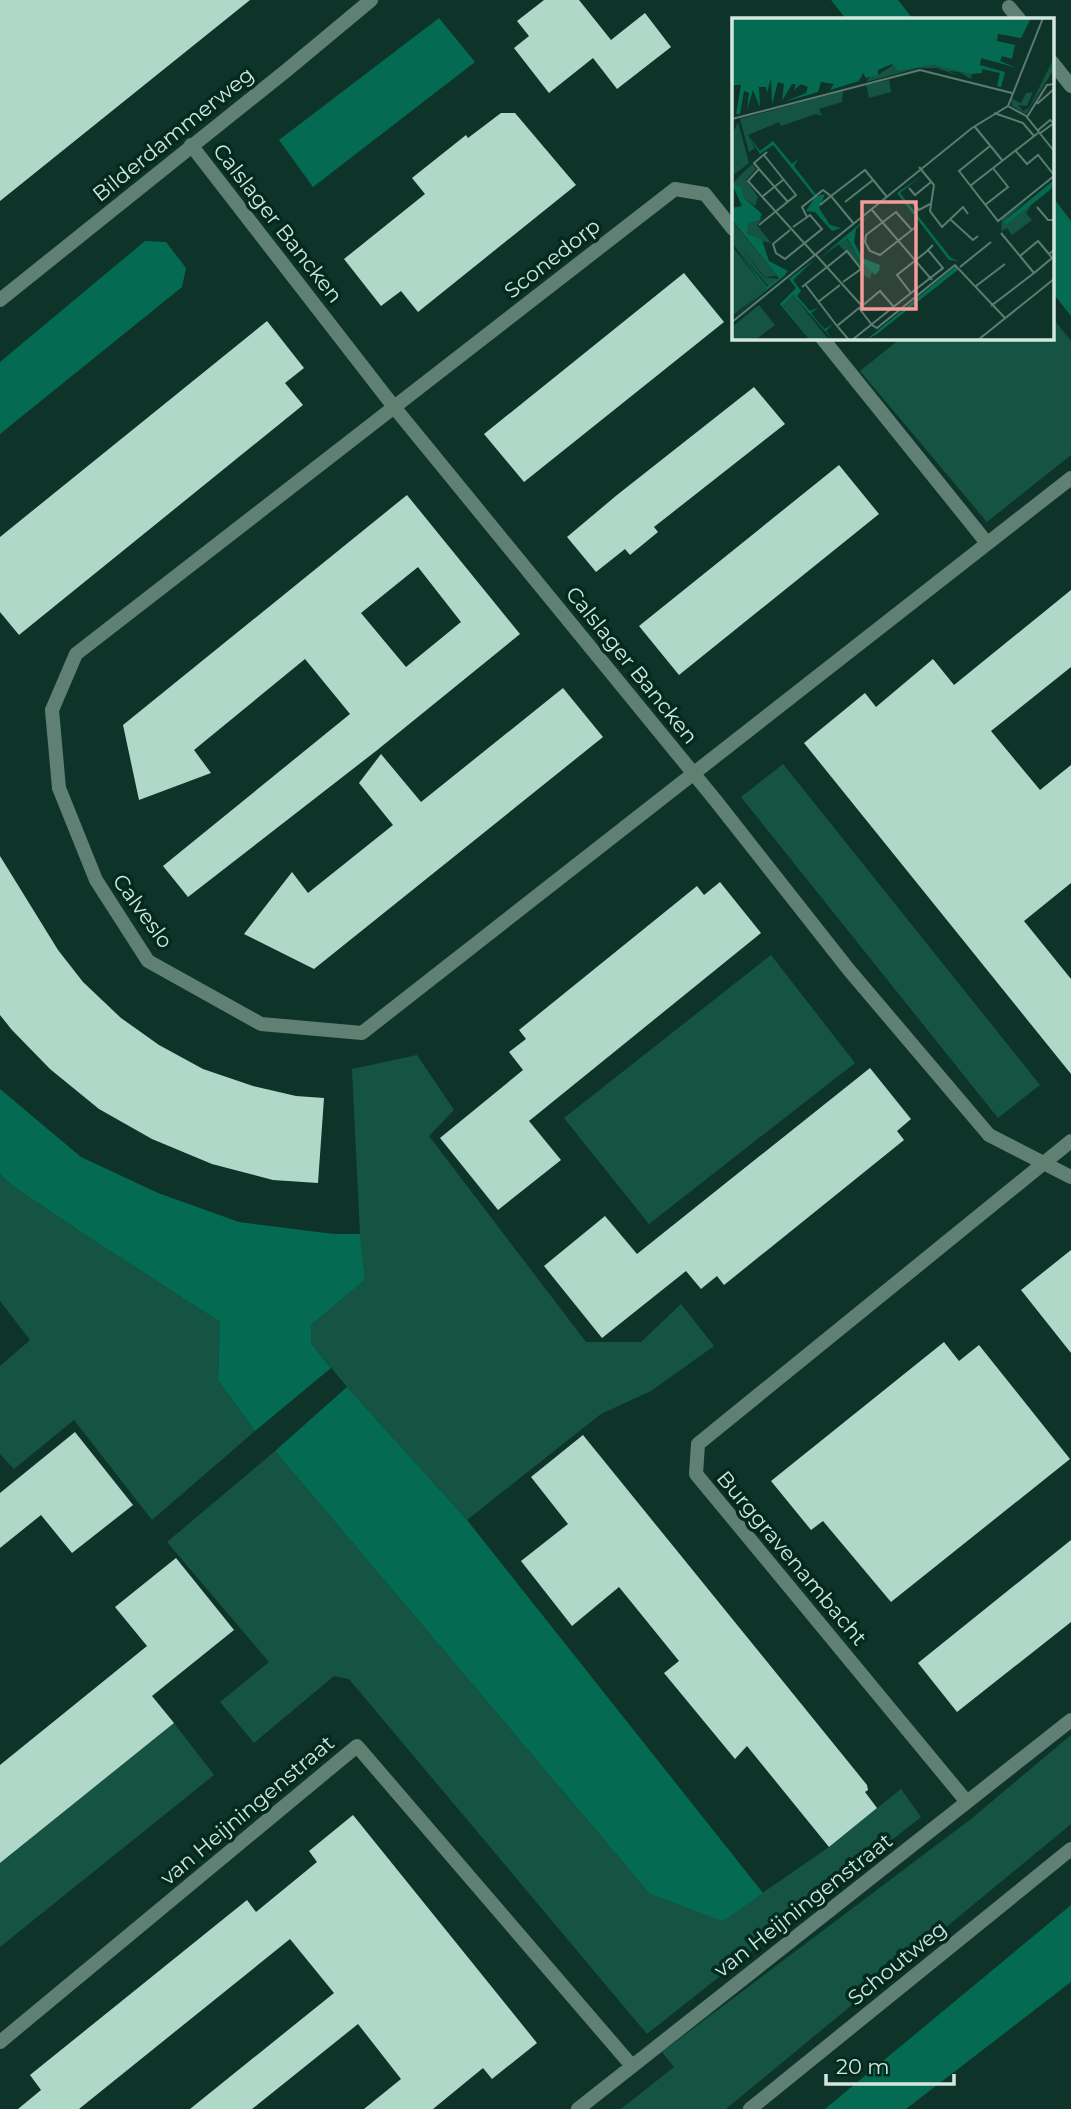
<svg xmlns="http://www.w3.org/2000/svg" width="1071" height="2109" font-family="Montserrat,sans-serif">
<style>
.green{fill:#155442}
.water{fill:#046b52}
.building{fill:#b0d8c9;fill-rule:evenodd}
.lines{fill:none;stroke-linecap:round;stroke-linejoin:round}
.minor{stroke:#5f8073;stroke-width:14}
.tertiary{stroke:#5f8073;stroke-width:14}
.labels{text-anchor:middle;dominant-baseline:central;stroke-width:7;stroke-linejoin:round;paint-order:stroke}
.street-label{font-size:21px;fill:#d3e7de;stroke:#032a1f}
.inset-road{fill:none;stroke:#5d7c71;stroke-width:2}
.view{fill:#f59b9b;fill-opacity:0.15;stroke:#f59b9b;stroke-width:3.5}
.inset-edge{fill:none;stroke:#d3e7de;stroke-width:3.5}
</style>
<rect width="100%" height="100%" fill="#0e3429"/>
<path class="green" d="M1052,317L1071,341V455L987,522L860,371L901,338H1052Z
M783,764L1040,1085L998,1118L741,797Z
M771,955L855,1063L649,1224L564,1118Z
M417,1055L454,1110L429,1136L586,1342H641L681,1304L714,1346L651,1391L601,1414L467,1520L347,1387L311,1343V1325L365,1280L360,1234L352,1069Z
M0,1174L13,1186L81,1232L220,1322L218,1380L255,1431L152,1520L74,1420L14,1469L0,1454V1366L30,1340L0,1301Z
M275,1451L650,1894L723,1920L829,1847L901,1789L921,1817L647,2034L349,1679L334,1676L254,1743L220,1702L269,1662L167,1542Z
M174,1723L214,1775L0,1947V1863Z
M1071,1735V1824L726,2109H621L674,2067L662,2052L971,1819Z"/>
<path class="water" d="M831,0H898L913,19H846Z
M439,18L475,62L313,187L279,140Z
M1052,196L1071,221V316L1052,292Z
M145,241L166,242L186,268L182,287L0,434V362Z
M0,1089L81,1157L158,1193L239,1222L334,1234H360L365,1280L311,1325V1343L331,1368L255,1431L218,1380L220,1322L81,1232L13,1186L0,1174Z
M347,1387L467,1520L763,1893L723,1921L650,1894L275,1451Z
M1071,1905V1982L906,2109H825Z"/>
<path class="building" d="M0,0H250L0,201Z
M544,0H579L611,40L645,13L671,47L617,89L593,58L549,93L514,48L529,36L517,21Z
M501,113H515L576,185L418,312L401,291L381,306L344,259L425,194L412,178L466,135L468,138Z
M684,273L724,322L524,482L484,434Z
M267,321L304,368L285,383L303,405L19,635L0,612V537Z
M754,387L785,424L654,527L658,532L630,555L625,549L596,572L567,537L617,495Z
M839,465L879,514L679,675L639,626Z
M407,495L520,634L376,751L188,897L163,866L350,714L305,659L194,750L211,773L139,800L123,725ZM418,567L461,622L406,667L361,613Z
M1071,590V667L991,731L1040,790L1071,765V883L1024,921L1071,979V1074L804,743L865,693L876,707L933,659L954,685Z
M563,688L603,737L314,969L244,934L292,872L308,893L393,825L359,783L381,754L421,802Z
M0,856L58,950L83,982L121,1018L159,1045L203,1069L253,1086L296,1096L324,1098L318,1183L273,1180L212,1164L152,1139L99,1109L50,1069L12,1030L0,1015Z
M720,882L761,933L529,1121L561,1160L498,1210L440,1138L523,1070L509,1052L526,1039L519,1030L697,886L704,895Z
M870,1068L911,1119L897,1131L904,1140L724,1285L717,1276L701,1289L686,1271L602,1338L544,1266L605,1216L637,1254Z
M1071,1250V1353L1021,1290Z
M944,1342L959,1361L979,1345L1070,1459L891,1602L823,1521L811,1530L771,1481Z
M75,1432L133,1505L72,1553L41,1515L0,1548V1493Z
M583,1435L867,1785L868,1790L865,1792L877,1808L829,1847L747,1746L735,1759L664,1673L679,1661L619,1587L572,1626L521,1561L568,1524L531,1477Z
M1071,1540V1622L957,1712L918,1663Z
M176,1558L234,1630L152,1696L174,1723L0,1863V1765L147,1646L115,1607Z
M353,1815L537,2043L492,2079L483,2068L433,2109H364L401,2079L358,2024L252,2109H190L334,1993L290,1939L79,2109H18L41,2090L30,2075L247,1900L256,1912L317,1862L309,1851Z"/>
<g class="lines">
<path class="minor" d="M1009,7L1019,19
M1052,62L1071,86
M191,145L394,407L716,801L849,970L989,1135L1071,1177
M733,229L705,194L675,189L76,654L52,710L59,788L96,880L148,961L261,1024L362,1033L1071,478
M822,338L987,543
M1071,1141L698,1444L696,1474L967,1802L1071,1720
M0,2042L357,1746L632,2066
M578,2109L967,1802
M750,2109L1071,1849"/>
<path class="tertiary" d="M0,300L287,70L371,0"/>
</g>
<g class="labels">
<g class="street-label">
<text transform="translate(173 134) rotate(-39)">Bilderdammerweg</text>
<text transform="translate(278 223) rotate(52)">Calslager Bancken</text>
<text transform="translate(552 258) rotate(-38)">Sconedorp</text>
<text transform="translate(632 665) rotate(51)">Calslager Bancken</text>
<text transform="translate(143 911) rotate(54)">Calveslo</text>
<text transform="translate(792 1558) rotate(50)">Burggravenambacht</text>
<text transform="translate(247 1810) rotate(-40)">van Heijningenstraat</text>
<text transform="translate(803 1905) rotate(-38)">van Heijningenstraat</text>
<text transform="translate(897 1963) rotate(-39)">Schoutweg</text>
</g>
</g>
<g transform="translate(732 18)">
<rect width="322" height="322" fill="#0e3429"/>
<path d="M322,40V51L294,96L280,88L279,80L289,85L294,75L301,74L295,88L286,87L291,93L297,90ZM161,47L166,53L201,47L240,56L239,61L227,54L217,53L227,58L205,50H186L134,64L140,56L146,57ZM157,62L159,74L137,80L134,67ZM111,73L110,84L87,91L90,98L84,96L49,108L47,104L16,117L23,130L17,134L8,101ZM6,104L17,145L0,158V117ZM20,146L24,151L14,162L26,179L23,188L12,180L8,169L0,166ZM296,181L271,204L274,207L300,186L294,195L300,202L280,217L275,210L269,213L270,201ZM31,199L25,207L39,225L20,221L13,213L16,205ZM0,203L47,260L44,258L33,259L3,223L32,259L46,261L37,269L0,225ZM114,220L127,241L141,251L138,261L128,255L131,252L106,226ZM0,228L34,271L0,298ZM61,277L97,322H78L59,299L51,286ZM27,287L43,307L23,322H0V309Z" fill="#155442"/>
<path d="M0,0H299L289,20L266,16L265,23L283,27L280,41L270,38L268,43L285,50L249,40L248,47L273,54L269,69L265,68L268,55L250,51V55L239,56L201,47L166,53L160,46L146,52V57L134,60L131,55L127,63L98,72L102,66L89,64L86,74L52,84L74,75L76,69L69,66L62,72L64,66H60L50,83L52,66L46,64L40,86L39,60L35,75L34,69H27L28,89L21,72L15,92L17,75L12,73L8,96H4L9,67H0ZM16,117L28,133L41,123L60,146L66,141L62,148L85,178L93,176L87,190L98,207L109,210L100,213L83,194L74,193L83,179L41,127L28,136ZM189,158L168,175L219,240L227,243L217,242L165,175ZM322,162L319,171L274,207L271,204ZM0,166L9,169L12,180L30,196L27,202L16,205L15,216L30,222L37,243L56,253L52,258L0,300L34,271L0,225L35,269L47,260L0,202V190L10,188ZM138,197L124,211L122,224L130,240L148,247L147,253L143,257L127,241L115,220L88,240ZM83,241L61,262L69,273L65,278L78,293L87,289L79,295L86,304L93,311L101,306L94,313L101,322L61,277L51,287L78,322L48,286L64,270L57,261ZM224,248L227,251L145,316L134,322Z" fill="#046b52"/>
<path class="inset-road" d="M305,86L322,71M276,88L311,0M276,88L294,98L322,133M262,95L291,105L302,118M295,99L315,67L322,66M0,101L188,52L280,75M243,109L270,142M305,113L318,102L322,105L307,116M258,128L227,153L266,203L322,158M283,132L295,146L306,137L322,157M35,134L22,145L27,151L16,163L83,237M187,149L202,167L198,193L210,209L231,189L236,196M27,151L56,184M238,168L306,115M177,170L183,177L199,164M31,178L51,162M113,184L141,162M181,185L187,192L198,186M88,187L99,178L122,206M253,187L276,169L261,150M305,189L316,202H322M140,192L200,262M75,199L70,189L91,172L99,178L133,152L155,179M219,202L241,222L246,218M27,207L64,177L32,137M58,212L41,226L44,235L53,241L90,211L78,197L61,209M180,212L164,194L134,217L133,224L138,233L148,237L185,208M269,215L288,238L306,223L317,236M196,232L211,250L179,275L165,257L194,234L201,227M84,237L130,288L127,290L140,307M288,238L302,255L320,240L317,236L322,232M228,249L259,224M73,266L105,308M244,268L273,246M70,269L115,233L129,251L111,264M86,284L108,267M130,288L148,273L162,289M259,288L302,255M0,304L240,110L276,88M140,307L145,310L223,247L273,300M117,322L105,308L127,290M120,322L179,275M246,322L322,261"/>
<path class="view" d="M130,184H184V291H130Z"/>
<rect width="322" height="322" class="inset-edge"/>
</g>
<path d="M826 2074v10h128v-10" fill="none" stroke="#d3e7de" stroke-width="3.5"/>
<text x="836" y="2074" font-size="21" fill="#d3e7de" stroke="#032a1f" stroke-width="5" paint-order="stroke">20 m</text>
</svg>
